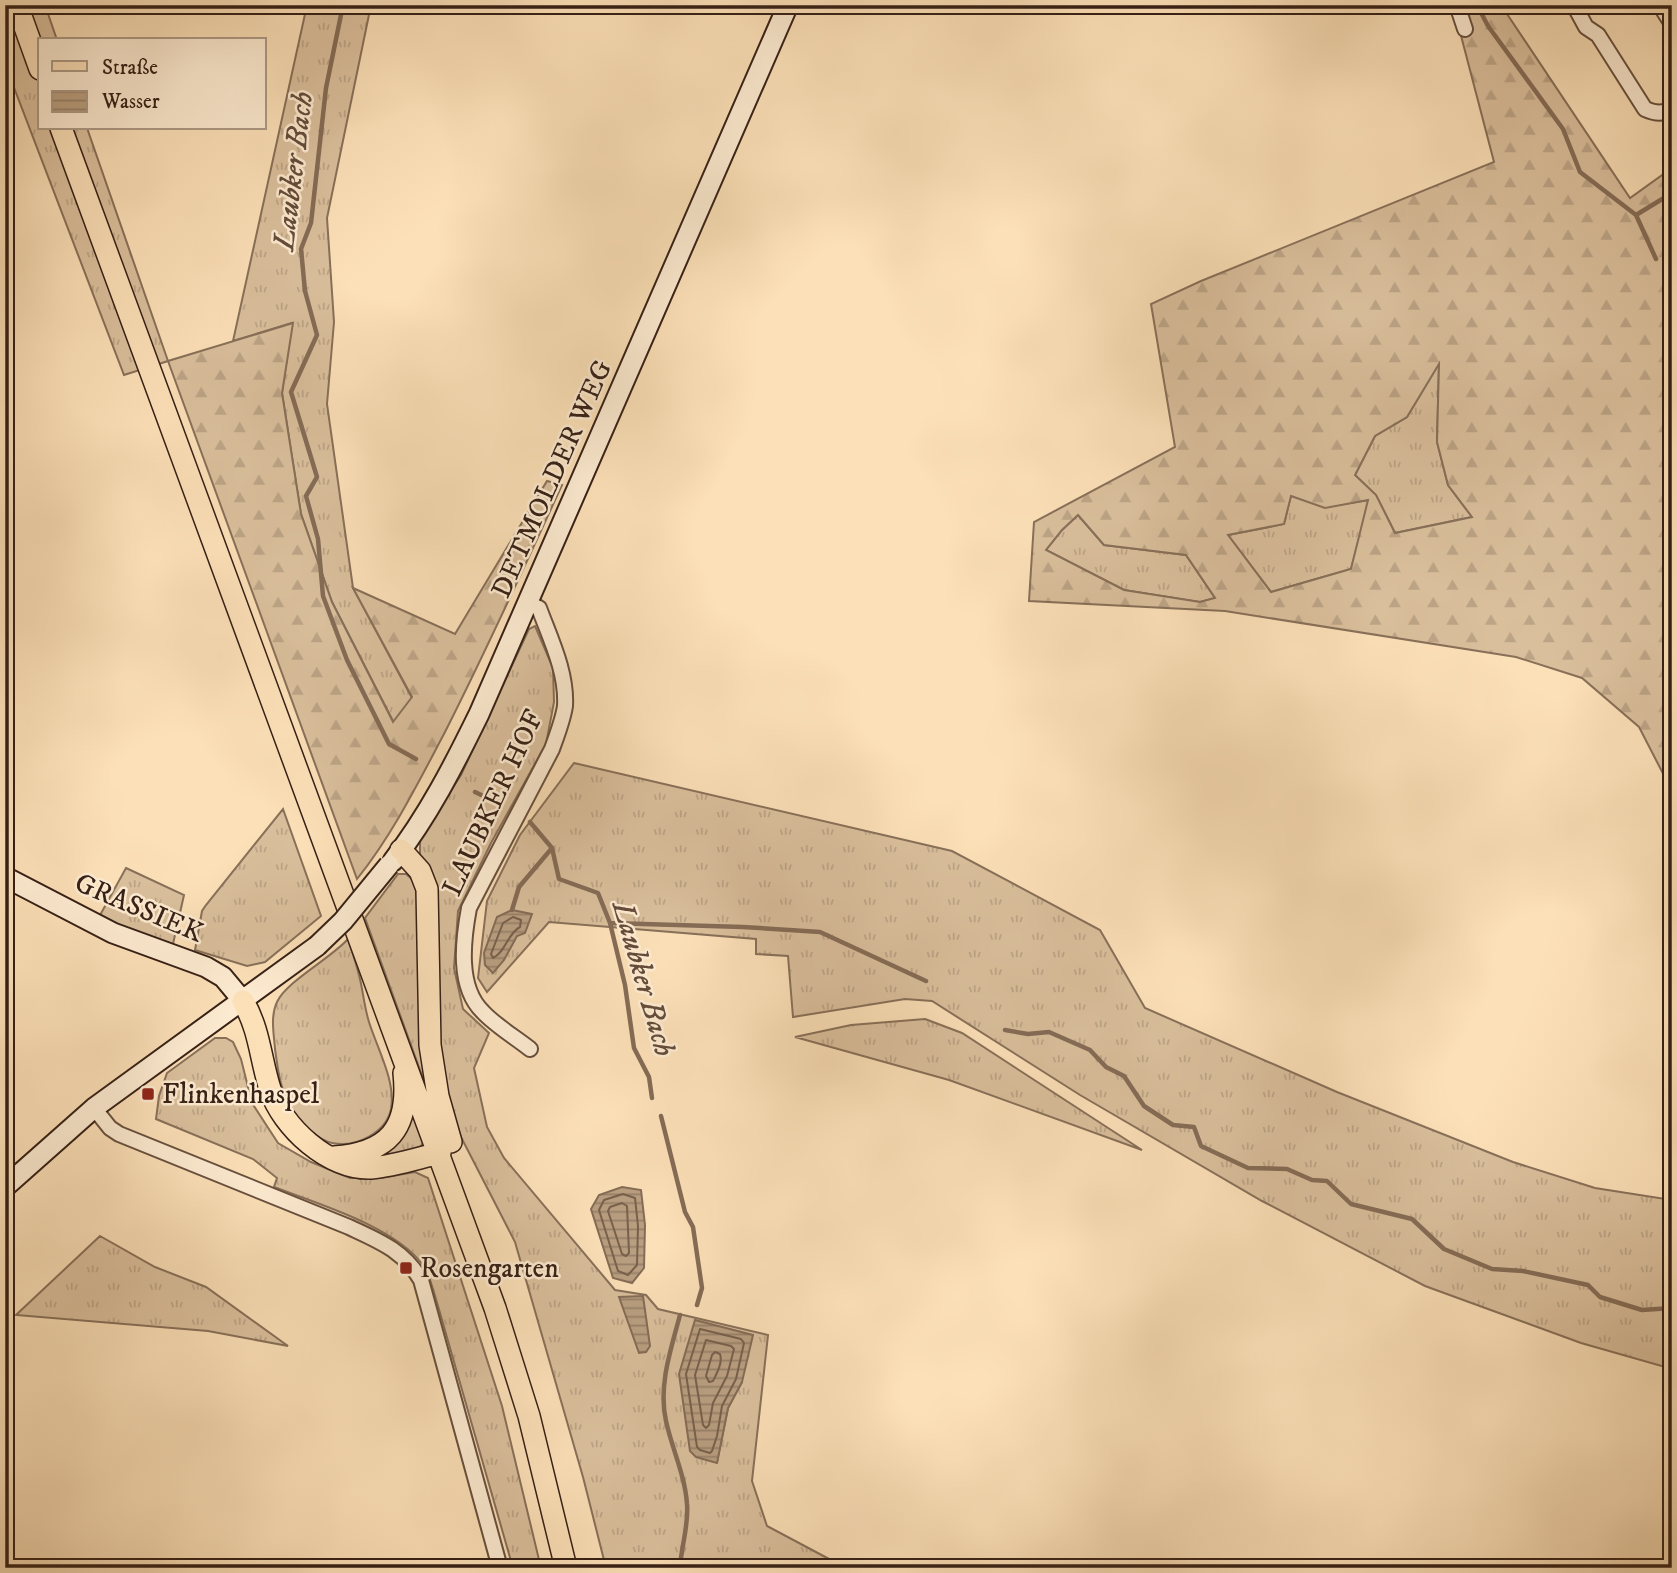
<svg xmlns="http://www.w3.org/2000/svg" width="1677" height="1573" font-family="'IM FELL DW Pica',serif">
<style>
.grass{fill:url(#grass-tufts);stroke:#887059;stroke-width:2;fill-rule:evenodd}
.forest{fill:url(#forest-firs);stroke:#887059;stroke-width:2;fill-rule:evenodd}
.water{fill:url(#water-rules);stroke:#856c56;stroke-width:2}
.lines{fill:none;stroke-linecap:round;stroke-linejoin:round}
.shore{stroke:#78604c;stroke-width:2}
.stream{stroke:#856c56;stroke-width:4.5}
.street-casing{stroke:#68503e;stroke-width:18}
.secondary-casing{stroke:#362016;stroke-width:23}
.primary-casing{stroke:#362016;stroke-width:24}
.street{stroke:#fdebd1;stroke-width:14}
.secondary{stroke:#fdebd1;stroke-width:19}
.primary{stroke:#fce0b8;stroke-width:21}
.secondary-bridge-casing{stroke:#362016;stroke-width:23;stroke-linecap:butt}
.secondary-bridge{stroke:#fdebd1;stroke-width:19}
.poi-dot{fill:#8f2418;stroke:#fdebd1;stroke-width:2.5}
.labels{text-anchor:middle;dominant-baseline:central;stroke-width:5;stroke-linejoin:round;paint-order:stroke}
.street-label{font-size:28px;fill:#362016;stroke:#fdebd1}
.poi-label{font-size:28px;fill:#362016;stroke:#fdebd1;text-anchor:start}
.water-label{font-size:30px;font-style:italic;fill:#644c3b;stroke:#fdebd1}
</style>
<defs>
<pattern id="grass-tufts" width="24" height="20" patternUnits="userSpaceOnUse" patternTransform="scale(1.75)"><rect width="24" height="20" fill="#dabf9c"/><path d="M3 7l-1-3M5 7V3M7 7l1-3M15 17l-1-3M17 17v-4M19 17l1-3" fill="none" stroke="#bca486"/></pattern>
<pattern id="forest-firs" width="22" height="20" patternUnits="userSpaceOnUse" patternTransform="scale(1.75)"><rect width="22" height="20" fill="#dabf9c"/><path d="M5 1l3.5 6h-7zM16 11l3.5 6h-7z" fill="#bca486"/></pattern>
<pattern id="water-rules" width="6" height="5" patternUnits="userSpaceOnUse" patternTransform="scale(1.75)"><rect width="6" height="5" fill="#b99f81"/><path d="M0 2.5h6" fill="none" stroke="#978169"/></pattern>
</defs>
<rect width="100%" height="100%" fill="#fce0b8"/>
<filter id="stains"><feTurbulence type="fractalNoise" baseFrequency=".00286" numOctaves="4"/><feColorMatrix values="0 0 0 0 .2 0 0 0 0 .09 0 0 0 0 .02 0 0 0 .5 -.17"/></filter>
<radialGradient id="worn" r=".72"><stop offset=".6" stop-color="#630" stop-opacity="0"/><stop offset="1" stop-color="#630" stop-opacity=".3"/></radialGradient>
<path class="grass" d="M5,5H45L57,40H40V128H87L168,361L124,375L5,64Z
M307,5H371L327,218L334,322L327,404L353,588L412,698L394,723L332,602L301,514L282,393L292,323L233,341Z
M1439,363L1437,442L1448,485L1472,517L1395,533L1376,495L1355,475L1375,436L1407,417Z
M1291,495L1325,507L1369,500L1351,569L1271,592L1228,535L1284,524Z
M1078,515L1104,545L1186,555L1215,598L1200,602L1124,590L1046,550L1062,530Z
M535,626L553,668L554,702L546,744L491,843L458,911L454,968L463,1009L489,1033L474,1068L487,1127L504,1158L615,1290L646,1295L658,1309L768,1335L752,1481L767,1526L846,1568H606L583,1477L515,1242L461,1137L452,1110L438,1048L420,859V839L461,775L529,629ZM695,1320L742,1382L728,1408L717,1462Z
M574,763L952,851L1100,930L1145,1008L1337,1092L1513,1162L1595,1188L1672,1200V1369L1581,1343L1425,1286L1262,1201L1080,1095L932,1001L905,999L793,1017L788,956L756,954V939L549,922L487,992L478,978L487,901L520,835Z
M283,809L321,916L265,962L247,966L195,950L202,911L206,905Z
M126,868L184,895L173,944H165L99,917Z
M398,874H406L414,881L420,891L428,1079L424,1081L365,918Z
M348,939C352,951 356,963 359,975C363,990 364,1006 369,1022C377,1048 396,1081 391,1109C386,1133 356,1148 332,1143C319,1140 303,1126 295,1115C281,1095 278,1072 275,1049C274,1034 270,1017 277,1002C287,981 330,959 348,939Z
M925,1019L962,1033L1142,1150L949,1080L795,1037L851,1025Z
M215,1038H226L233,1042L241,1059L252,1103L278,1143L311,1162L350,1178H381L415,1172L428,1178L502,1406L541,1568H513L438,1306C434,1293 430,1275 423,1265C394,1226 318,1204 274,1187L277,1178L253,1159L156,1119L159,1096L167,1073Z
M413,1111L424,1141L418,1151L379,1161L377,1154Z
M100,1236L155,1267L206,1287L288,1346L208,1331L16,1315Z"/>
<path class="forest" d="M1453,5H1501L1630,198L1672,168V791L1639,727L1582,678L1516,657L1225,611L1029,601L1034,522L1175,447L1151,304L1201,281L1494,162ZM1439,364L1437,442L1448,485L1472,517L1395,533L1376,495L1355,475L1375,436L1407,417ZM1291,496L1325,508L1368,500L1351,569L1271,592L1228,535L1284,524ZM1078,515L1104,545L1186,555L1215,598L1200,602L1124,590L1046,550L1062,530Z
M293,323L282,393L301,514L332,602L393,722L412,697L353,588L455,634L547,481L562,485C524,568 486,651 445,732C418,783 393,834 357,879L168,361Z"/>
<path class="water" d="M512,910L532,914L525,933L517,936L504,960L493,973L485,965L484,953L497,917Z
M622,1187L641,1190L645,1225L644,1268L632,1283L613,1278L591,1209L599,1195Z
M643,1296L650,1346L646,1352L639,1353L619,1297Z
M695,1320L753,1335L742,1382L728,1408L717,1463L696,1457L690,1451L679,1374Z"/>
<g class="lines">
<path class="shore" d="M513,917L521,920L520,927C507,934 505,953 493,958L491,954L503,923Z
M623,1194L635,1198L638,1226L637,1265L628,1275L618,1271L599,1210L604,1200Z
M622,1203L627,1206L629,1253L626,1256L622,1254L608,1211L610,1207Z
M700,1329L741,1339L744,1343L736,1379L722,1406L717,1436L712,1451L710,1453L700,1450L697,1447L686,1374Z
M706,1340L731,1346L734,1349L727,1376L713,1403L709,1425L706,1428L703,1425L695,1375Z
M715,1352L720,1354C723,1362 717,1373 713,1381L709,1382L706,1376L712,1355Z"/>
<path class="stream" d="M343,5L326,88L311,223L301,249L305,291L317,335L291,392L317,477L306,496L318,539L323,596L347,660L389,744L416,759
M1477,5L1488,26L1563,129L1580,172L1636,215L1656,259
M1636,215L1672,193
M1667,304L1672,311
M475,792L498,803
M530,822L552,848L559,879L598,893L610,923L625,985L634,1048L649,1077L652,1098
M512,910L519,887L552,848
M610,923L743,927L820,932L926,981
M1005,1030L1028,1034L1049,1032L1090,1050L1106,1067L1124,1076L1144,1106L1173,1125L1194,1127L1201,1146L1248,1168L1287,1169L1312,1180L1327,1181L1351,1204L1412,1219L1444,1249L1492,1269L1523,1271L1588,1285L1600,1297L1642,1310L1672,1308
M661,1116L685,1212L693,1227L702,1288L697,1305
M680,1568C681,1547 689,1525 687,1504C685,1475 672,1449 666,1421C658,1386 671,1349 680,1315"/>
<defs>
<path id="street" d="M1457,5L1465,29
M1574,5L1586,27L1598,35L1645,109C1654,113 1664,115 1672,108
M1660,5L1672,24
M528,603L539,608C550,638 567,672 565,706C563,720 557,735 552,749L469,908C463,940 457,987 483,1012C496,1026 515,1037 530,1049
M94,1108L110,1128L119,1134L349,1227C379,1241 403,1250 421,1280L500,1568"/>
<path id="secondary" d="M393,861C428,816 454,765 479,714L788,5
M5,877L113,933L206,967L223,977L243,1001
M5,1187L94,1108L317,946"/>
<path id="primary" d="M17,5L40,69
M61,128L495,1308L529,1416L566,1568
M401,850L420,871L427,889L430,1045L438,1096L451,1142
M243,1001C260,1031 260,1057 270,1089C282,1127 329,1170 371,1168C394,1166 418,1158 440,1153
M334,1157C388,1153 410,1129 404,1073"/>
</defs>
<use href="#street" class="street-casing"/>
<use href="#secondary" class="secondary-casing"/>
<use href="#primary" class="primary-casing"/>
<use href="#street" class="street"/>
<use href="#secondary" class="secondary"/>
<use href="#primary" class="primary"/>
<defs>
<path id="secondary-bridge" d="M317,946L343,921L389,865"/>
</defs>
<use href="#secondary-bridge" class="secondary-bridge-casing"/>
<use href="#secondary-bridge" class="secondary-bridge"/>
</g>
<g class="poi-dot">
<rect x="141" y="1087" width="14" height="14" rx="3.5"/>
<rect x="399" y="1261" width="14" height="14" rx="3.5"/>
</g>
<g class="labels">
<g class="street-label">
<text transform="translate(552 479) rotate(-66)">DETMOLDER WEG</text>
<text transform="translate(493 803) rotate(-65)">LAUBKER HOF</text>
<text transform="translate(139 908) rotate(23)">GRASSIEK</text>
</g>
<g class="poi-label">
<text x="162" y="1094">Flinkenhaspel</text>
<text x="420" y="1268">Rosengarten</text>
</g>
<g class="water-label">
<text transform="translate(294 171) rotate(-83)">Laubker Bach</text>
<text transform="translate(643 979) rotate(74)">Laubker Bach</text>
</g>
</g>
<rect width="1677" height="1573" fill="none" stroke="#fce0b8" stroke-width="28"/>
<rect x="7" y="7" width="1663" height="1559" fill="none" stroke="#362016" stroke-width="3.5"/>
<rect x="14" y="14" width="1649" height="1545" fill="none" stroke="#362016" stroke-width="2"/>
<rect x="38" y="38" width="228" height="91" fill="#fdebd1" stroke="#ad9a86" stroke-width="2"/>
<rect x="52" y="61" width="35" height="10" fill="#fce0b8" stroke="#ad9a86" stroke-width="2"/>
<text x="102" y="74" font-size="21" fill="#362016">Straße</text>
<rect x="52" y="91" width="35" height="21" fill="url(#water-rules)" stroke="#ad9a86" stroke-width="2"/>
<text x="102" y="108" font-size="21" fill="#362016">Wasser</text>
<rect width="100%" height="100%" filter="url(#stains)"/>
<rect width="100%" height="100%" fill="url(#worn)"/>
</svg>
